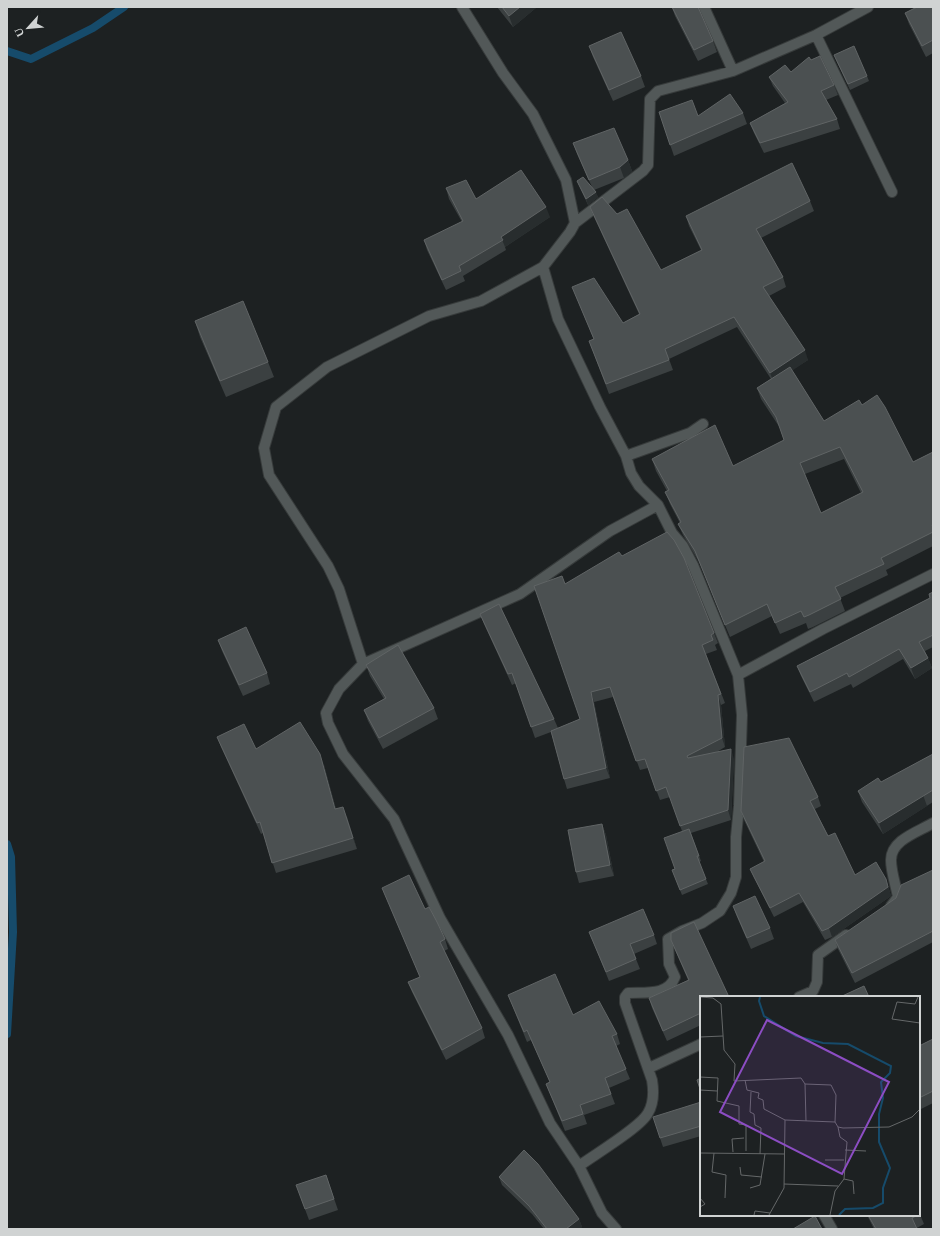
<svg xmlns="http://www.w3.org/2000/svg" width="940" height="1236" font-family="Spectral,serif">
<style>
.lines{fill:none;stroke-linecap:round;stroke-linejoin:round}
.stream{stroke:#164b6b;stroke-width:8}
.minor-casing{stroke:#373b3b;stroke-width:12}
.minor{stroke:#525858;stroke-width:10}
.wall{fill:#3b4041;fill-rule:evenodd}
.shaded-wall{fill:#282d2e}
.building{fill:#4b5051;stroke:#606465;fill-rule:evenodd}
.inset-river{fill:none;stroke:#164b6b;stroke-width:2}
.inset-road{fill:none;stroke:#656869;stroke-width:1}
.view{fill:#8c4dc3;fill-opacity:0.15;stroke:#8c4dc3;stroke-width:2}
.inset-edge{fill:none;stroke:#d0d3d3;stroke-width:2}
</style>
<rect width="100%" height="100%" fill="#1d2122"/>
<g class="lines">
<path class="stream" d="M7,51L31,59L93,28L124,7
M7,844L11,857L13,932L7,1034"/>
<defs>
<path id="minor" d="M462,7L503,73L533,114L566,180L575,223L570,232L543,267L481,301L429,316L327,367L276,407L264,448L269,475L328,566L339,589L363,664L339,689L326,713L328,723L343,754L394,819L440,918L508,1035L550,1123L579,1166L602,1213L616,1229
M704,7L733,71
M816,35L892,192
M575,223L643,171L648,165L650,99L658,91L733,71L816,35L868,7
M543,267L558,319L600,407L626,456L631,473L639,486L658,505L672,533L683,546L693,565L738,675
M626,456L690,433L703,424
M363,664L520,594L610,531L658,505
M891,906L898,897C896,886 891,872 891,860C891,840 918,832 933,823
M799,997L813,991L817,982L818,955L846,935
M649,1068L701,1044
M579,1166C594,1155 641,1127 648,1113C654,1103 654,1092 652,1080L625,1003V997L628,993C645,992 668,996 675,977L669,964L668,939L682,931L702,923L720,911L731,893L736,877V837L739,806L742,715L738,675L823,629L933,574
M824,1215L832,1229"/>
</defs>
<use href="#minor" class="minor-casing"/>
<use href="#minor" class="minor"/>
</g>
<path class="wall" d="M497,7H537L513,27Z
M672,7L713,41L717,52L698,61L675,16Z
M933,9V53L926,57L909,24L905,13Z
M589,46L641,76L645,87L613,101L593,57Z
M834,55L867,76L869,81L850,90L836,60Z
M791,72L834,85L838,95L826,100L837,119L840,129L764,153L754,133L750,123L785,103L773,86L769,77Z
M659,112L698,116L743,113L747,124L674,156Z
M573,143L628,160L632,171L624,178L594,190L598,197L588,205L577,181L592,187L577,154Z
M446,188L476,199L550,217L505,247L506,250L463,276L465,281L446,290L427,250L424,240L462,222L449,199Z
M810,201L814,211L761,238L783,277L786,287L769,296L808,360L792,370L824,421L862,405L913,462L933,452V546L886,570L888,575L840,598L845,611L813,627L808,629L806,623L780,634L772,616L730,637L699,562L683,535L678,524L680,523L670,504L665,492L667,491L656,471L652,459L733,466L784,440L780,428L761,399L757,388L771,379L737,327L669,359L673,370L609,394L589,341L594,340L572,287L623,323L639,314L594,217L590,207L661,270L701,250L689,226L686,216ZM844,459L861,493L821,513L805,474Z
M195,321L268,362L274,377L226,397L200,337Z
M622,556L714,633L718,643L715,645L717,650L706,654L725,703L721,705L725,747L715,753L734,759L731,820L691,833L701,861L699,862L708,884L682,895L672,870L675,869L682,831L670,797L660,800L648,768L640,770L613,697L594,702L610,778L567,789L564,779L551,732L535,738L516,683L512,685L484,624L480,614L554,719L558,728L580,719L565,584Z
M933,592V647L925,651L932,668L915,679L903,659L853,688L851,684L814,702L801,676L797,666L930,598L929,594Z
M218,640L267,673L270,684L243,696L222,651Z
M366,665L434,708L438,719L383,749L368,721L364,710L384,699L370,676Z
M217,737L256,749L324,765L336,809L347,817L357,849L276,873L263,833L261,834L221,747Z
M933,754V802L883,834L862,802L858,791L881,782Z
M818,797L821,806L815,809L828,836L855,875L886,879L889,889L891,896L832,937L825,940L803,902L774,917L754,878L750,869L764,862L744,820L741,811Z
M602,824L606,835L614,876L579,883L576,872Z
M933,870V942L855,983L838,949L835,940L896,898Z
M382,888L425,909L445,939L448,949L444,951L482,1028L485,1038L446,1060L412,992L408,982L420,977Z
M733,906L770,928L774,939L751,949L737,917Z
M589,932L654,935L657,944L634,954L640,969L609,981Z
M671,940L701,997V1025L667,1041L652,1008L649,998L688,980L675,950Z
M508,995L573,1015L617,1034L620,1044L616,1046L630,1079L609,1088L615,1104L584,1115L587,1124L565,1131L546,1084L550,1082L531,1040L527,1042Z
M933,1039V1103L919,1110V1046Z
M701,1102V1136L663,1147L660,1138Z
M326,1175L338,1210L309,1220L296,1185Z
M499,1177L579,1219L582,1227L579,1229H544L532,1214L502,1185Z
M919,1212L924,1224L917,1228V1229H874L867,1215H919Z"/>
<path class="shaded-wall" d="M520,7H537L513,27L509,16Z
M628,160L632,171L624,178L620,167Z
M596,192L598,197L588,205L586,199Z
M546,207L550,217L505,247L501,237Z
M805,350L808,360L774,383L770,373Z
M928,658L932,668L915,679L911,668Z
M591,692L594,702L610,778L606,768Z
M718,695L721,705L725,747L722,738Z
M731,749L734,759L731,820L728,810Z
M320,754L324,765L339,820L335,809Z
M923,795L927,806L883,834L879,823Z
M343,807L347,817L357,849L353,838Z
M602,824L606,835L614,876L610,865Z
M886,879L889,889L891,896L832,937L829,928Z
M579,1219L582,1227L579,1229H566Z"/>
<path class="building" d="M502,7H520L509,16Z
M672,7H698L713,41L694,50Z
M917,7H932L933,9V40L922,46L905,13Z
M621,32L641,76L609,90L589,46Z
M854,46L867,76L848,84L834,55Z
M820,56L834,85L821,91L837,119L760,143L750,123L788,102L769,77L785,65L791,72L809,57L811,60Z
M730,94L743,113L670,145L659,112L692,100L698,116Z
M614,128L628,160L620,167L589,180L573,143Z
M792,163L810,201L756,229L783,277L763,287L805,350L770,373L734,317L665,349L669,360L606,384L589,341L594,339L572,287L594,278L623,323L640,314L590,207L602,197L617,214L627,209L661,270L702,250L686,216Z
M521,170L546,207L501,237L503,240L459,266L461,271L442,280L424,240L463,221L446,188L466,180L476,199Z
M583,177L596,192L586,199L577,181Z
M243,301L268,362L220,381L195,321Z
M790,367L824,421L859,400L862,405L877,395L885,407L913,462L933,452V524L932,525L933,527V532L881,558L884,564L835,587L841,599L809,615L804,617L801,611L775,623L767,604L725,625L695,551L678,524L681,522L665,492L669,490L652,459L715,425L733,466L784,440L776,417L757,388ZM840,447L863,492L821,513L800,463Z
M667,532L674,540L684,558L714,633L711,635L713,640L702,645L721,694L718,695L722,738L687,756L688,758L731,749L728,810L680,826L666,787L656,791L645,759L636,761L610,687L591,692L606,768L564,779L551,731L580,719L534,586L562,576L565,584L619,552L622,556Z
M933,592V635L919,642L928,658L911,668L899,649L849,677L847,673L810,692L797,666L930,598L929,594Z
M499,604L554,719L531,727L512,673L508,674L480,614Z
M246,627L267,673L239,685L218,640Z
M398,645L434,708L379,738L364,710L386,698L366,665Z
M300,722L320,754L335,809L343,807L353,838L272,863L260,822L257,823L217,737L244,724L256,749Z
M789,738L818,797L810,801L828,836L835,833L855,875L876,862L886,879L888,887L829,928L822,931L799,893L770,908L750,869L765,861L741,811L744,747Z
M933,754V790L879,823L858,791L878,778L881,782Z
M602,824L610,865L576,872L568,830Z
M689,829L699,856H697L706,879L680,890L672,870L675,869L664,838Z
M933,870V931L852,973L835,940L896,898L901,885Z
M409,875L425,909L429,907L437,922L445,939L440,942L482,1028L442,1050L408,982L420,977L382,888Z
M755,896L770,928L747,938L733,906Z
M643,909L654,935L630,944L636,959L606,972L589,932Z
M694,922L729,997H701V1013L663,1031L649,998L689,980L671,940V933Z
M555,974L573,1015L599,1001L617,1034L612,1036L626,1069L605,1078L611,1094L580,1105L583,1114L562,1121L546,1084L550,1082L527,1030L524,1032L508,995Z
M864,986L869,997H840Z
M933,1039V1091L919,1098V1046Z
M701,1078V1092L697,1080Z
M701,1102V1126L660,1138L653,1117Z
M524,1150L538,1164L579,1219L566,1229H547L529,1206L499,1177Z
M326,1175L334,1199L305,1209L296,1185Z
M868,1215H918L912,1218L917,1229H876Z
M815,1216L822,1229H793Z"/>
<g transform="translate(700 996)">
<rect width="220" height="220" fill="#1d2122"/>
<path class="inset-river" d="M60,1L59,5L64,20L96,40L123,47L148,48L191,70L190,77L181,86L183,102L179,118V146L190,172L183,192V207L173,212L145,213L139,219"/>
<path class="inset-road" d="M0,1L13,2L21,8L24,54L35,68L34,85L101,82L105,88L131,89L136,99L135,126L138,131L143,132L189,131L212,121L220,113M218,1L215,8L197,6L192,23L220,27M0,41L23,40M0,81L18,82L17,105L39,110V128L46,129V155M45,84L47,94L59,97L58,102L63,104L64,113L85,124L84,192L69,219M105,88L106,125M0,94L17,95M51,96L50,116L54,118L55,129L61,132L60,158M85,124L135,126M145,154L166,155M33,156L32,143L44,142M0,157L85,158M14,157L12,176L26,179L25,202M125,164H144M40,171L41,179L62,181M144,183L153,185L154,198M84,188L138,190M50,192L60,189L65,158M0,202L5,208L0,211M54,219L55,215L70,217M130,219L135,195L144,183L147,146L140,141L138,131"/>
<path class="view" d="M67,24L189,86L142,178L20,116Z"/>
<rect width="220" height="220" class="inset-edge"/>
</g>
<rect width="940" height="1236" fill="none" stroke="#d0d3d3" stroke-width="16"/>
<g transform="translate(28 28) rotate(243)" stroke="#1d2122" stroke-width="3" paint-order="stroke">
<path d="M0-3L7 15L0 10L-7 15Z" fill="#d0d3d3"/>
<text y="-6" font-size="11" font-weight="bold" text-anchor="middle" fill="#d0d3d3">U</text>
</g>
</svg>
